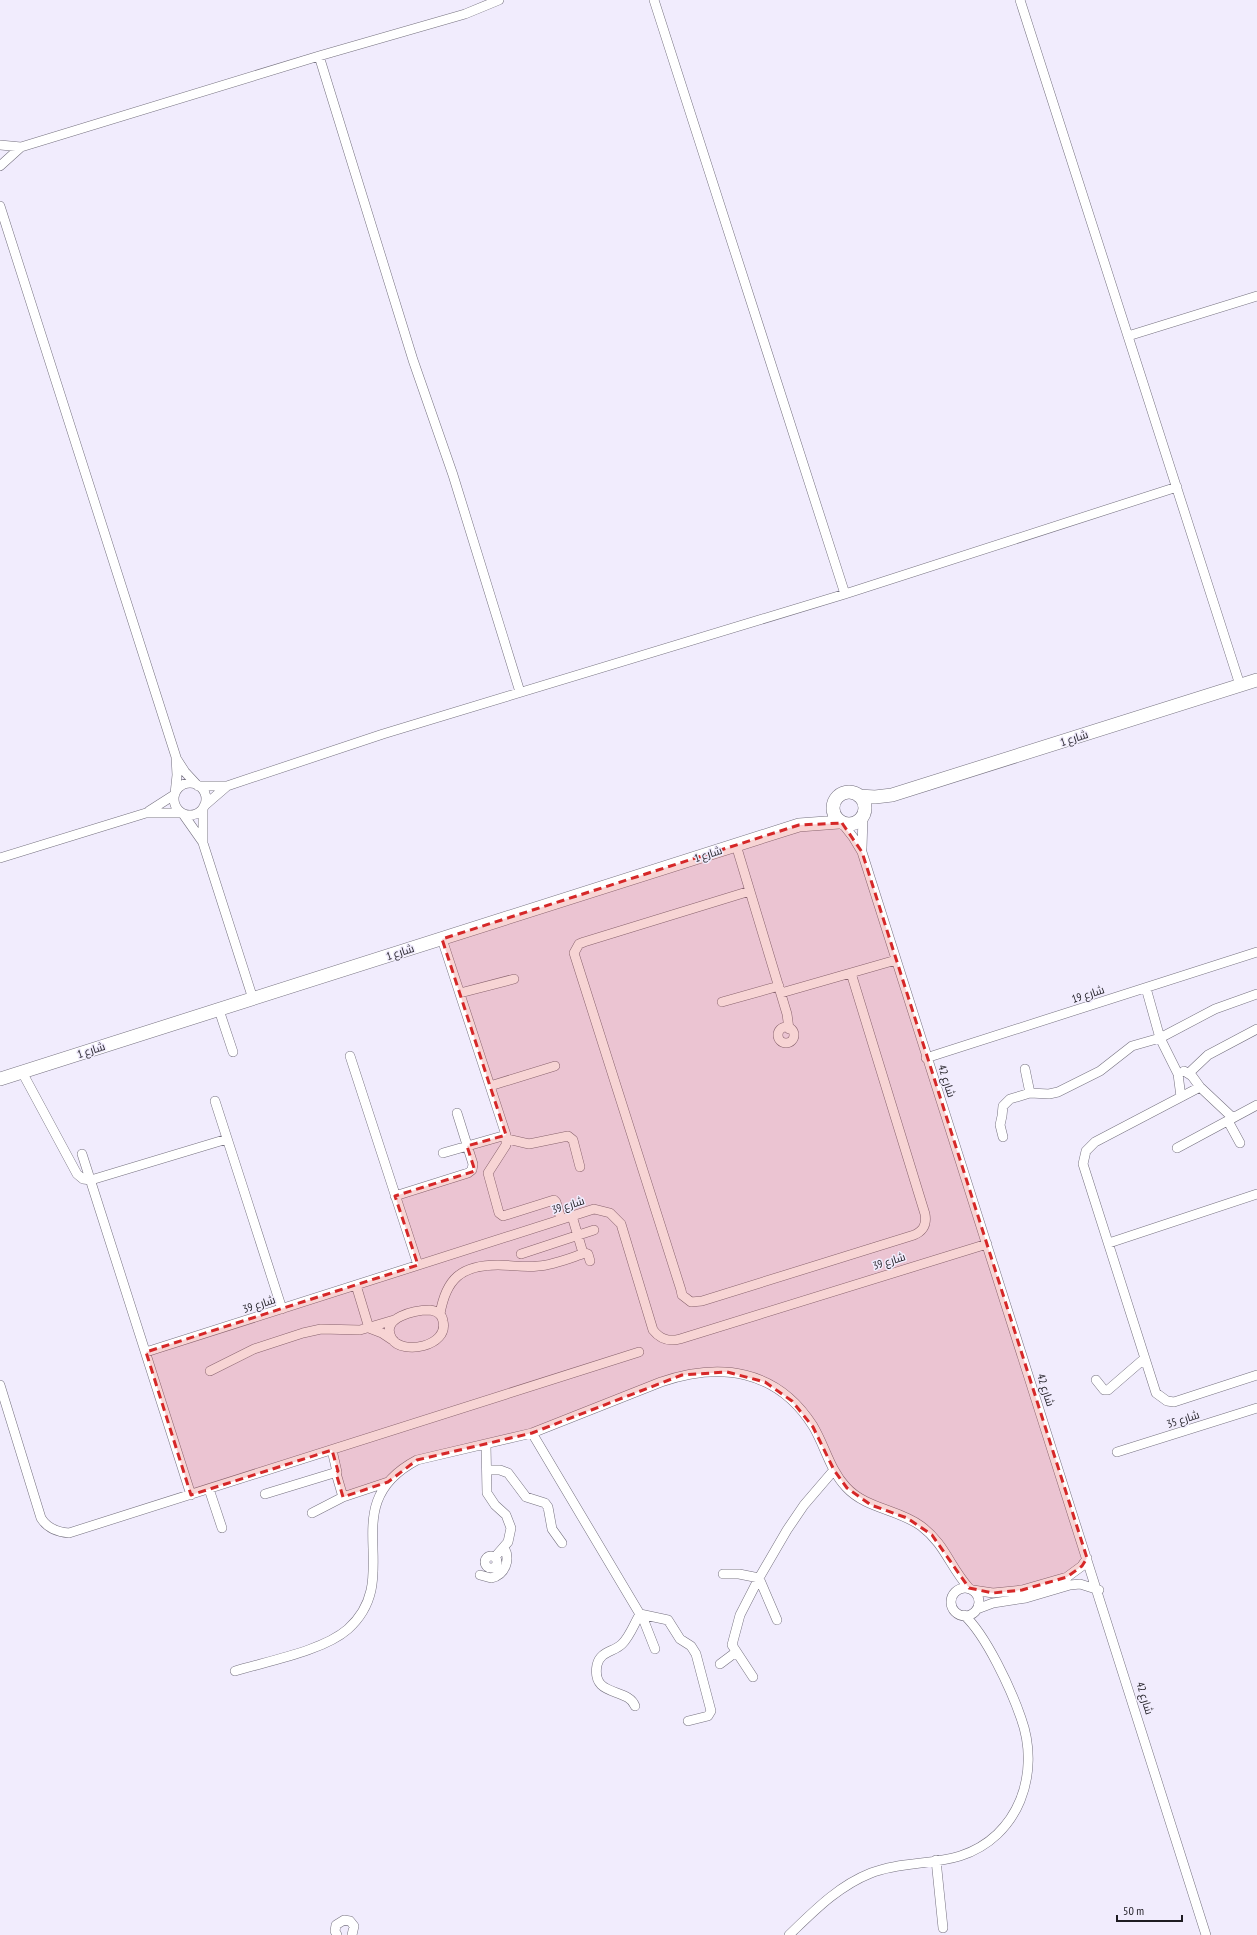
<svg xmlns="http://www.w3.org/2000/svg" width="1257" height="1935" font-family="'PT Sans Narrow',Cairo,sans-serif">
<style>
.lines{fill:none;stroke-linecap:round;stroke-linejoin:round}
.street-casing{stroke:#75717f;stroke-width:10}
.secondary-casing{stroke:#75717f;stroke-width:14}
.street{stroke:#fff;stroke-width:9}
.secondary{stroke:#fff;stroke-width:13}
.marked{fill:#d62828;fill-opacity:0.2;stroke:#d62828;stroke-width:3;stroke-dasharray:8 5;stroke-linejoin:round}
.labels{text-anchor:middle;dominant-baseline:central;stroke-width:3;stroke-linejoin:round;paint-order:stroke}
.street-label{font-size:11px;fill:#1e1c22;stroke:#f1ecfd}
</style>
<rect width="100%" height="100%" fill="#f1ecfd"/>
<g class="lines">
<defs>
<path id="street" d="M654,0L845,594
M1020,0L1240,685
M319,56L413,360L453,475L520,692
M0,145L21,147L319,56L465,14L499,0
M0,166L21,147
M0,206L176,757L177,775L175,794
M1128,336L1257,296
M176,758L185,772L197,785
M174 799a16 16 0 1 1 32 0a16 16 0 1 1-32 0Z
M198,786H227L383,734L845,594L1177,487
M204,806L226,787
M203,808V843L253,999
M149,811L174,795
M183,814L202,841
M842,823L853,837L862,852C975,1213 1093,1573 1206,1935
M736,845L787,1014L789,1029
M862,848L863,817
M0,858L146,813H181
M750,891L584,942L579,944L574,953L681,1290L682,1295L691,1302L702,1301L914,1235C923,1231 927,1225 925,1214L851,973
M442,939L506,1135V1145L488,1173L499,1213L503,1216L554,1200L556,1202L561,1219
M1146,988L1160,1038L1178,1074L1181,1097
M460,993L514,979
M781,993L896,960
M722,1002L779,986
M219,1010L233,1052
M778 1035a8 8 0 1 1 16 0a8 8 0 1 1-16 0Z
M350,1056L418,1265
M926,1058L1257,952
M1025,1069L1030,1093
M1184,1071L1192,1076L1200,1087L1233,1118
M22,1072L77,1174L83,1179L91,1180L227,1139
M1189,1073L1208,1055L1257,1029
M490,1086L555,1066
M1200,1087L1095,1142L1086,1151L1083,1164L1156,1393L1167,1401L1174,1402L1257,1375
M215,1101L282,1309
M1228,1121L1240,1143
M1003,1137L1000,1125L1002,1116L1003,1106L1010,1099L1030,1093L1049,1094L1058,1092L1100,1071L1132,1046L1160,1038L1215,1009L1257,994
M507,1139L529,1144L568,1136L573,1140L580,1167
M1177,1148L1257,1105
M443,1153L506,1135
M82,1154L191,1495
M395,1196L468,1173L472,1170L473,1164L457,1113
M572,1216L583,1253
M1109,1243L1257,1194
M521,1254L594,1230
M356,1285L369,1328
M430,1310C437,1311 442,1314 443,1321C449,1347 402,1355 392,1339C379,1317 416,1310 430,1310Z
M440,1314C446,1279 461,1265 498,1265C512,1265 525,1268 538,1266C554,1265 570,1258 585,1253L588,1254L590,1261
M369,1328L382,1333L394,1341
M146,1352L594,1209L610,1213L621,1224L653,1330C660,1339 668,1342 680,1339L987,1244
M210,1371L254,1349L303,1333L321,1329L360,1330L394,1320
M1096,1380L1104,1390H1108L1145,1358
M0,1385L41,1518C47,1528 57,1532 69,1533L639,1352
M532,1433L644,1621L655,1649
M486,1445L487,1493L495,1505L506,1515L511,1528L508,1542L495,1557
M1117,1452L1257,1408
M488,1470H500L508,1473L526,1497L545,1503L548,1507L552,1529L562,1543
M336,1473L343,1497
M209,1489L222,1528
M265,1494L337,1472L332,1450
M312,1513L343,1497L388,1482
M485 1562a6 6 0 1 1 12 0a6 6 0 1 1-12 0Z
M723,1574H739L759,1578L777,1620
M480,1575L491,1578C505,1575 511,1560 504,1547
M951 1602a14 14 0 1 1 28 0a14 14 0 1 1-28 0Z
M973,1590L993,1593L1022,1590L1067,1577L1082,1566L1087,1558
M977,1609L993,1603L1026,1598L1070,1585L1080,1584L1099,1590
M720,1664L736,1652
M235,1671C268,1661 323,1651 348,1629C407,1576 332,1505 417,1460L532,1433L661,1382C720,1362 777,1369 813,1426C825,1446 830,1470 846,1487C866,1509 898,1509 921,1526C945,1544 950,1567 969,1588
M753,1677L732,1645L740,1615L759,1578L787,1530L804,1505L834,1470
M635,1706C628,1687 591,1698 597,1665C600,1651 614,1652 622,1644C630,1636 634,1624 640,1614L668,1620L680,1639L691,1646L696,1654L711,1711L708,1716L688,1721
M936,1860L943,1928
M337,1935L335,1931L336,1925L344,1920L350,1921L354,1926L352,1935
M789,1935C814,1911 838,1886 871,1873C899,1862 931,1865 960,1856C1019,1837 1041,1773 1021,1718C1011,1689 986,1635 964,1615"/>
<path id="secondary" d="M833 808a16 16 0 1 1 32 0a16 16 0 1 1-32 0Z
M859,796L875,797L892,795L1257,680
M0,1079L799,825L839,822"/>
</defs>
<use href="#street" class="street-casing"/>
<use href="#secondary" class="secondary-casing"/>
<use href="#street" class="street"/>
<use href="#secondary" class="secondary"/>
</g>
<path class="marked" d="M842,823L862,852L1087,1558L1082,1566L1067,1577L1022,1590L993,1593L969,1588L932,1535L907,1518L871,1505L847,1488L834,1470L813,1427L792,1401L765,1382L727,1372L682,1375L532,1433L417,1460L388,1482L343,1497L336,1473L338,1471L332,1450L191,1495L146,1352L418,1265L395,1196L475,1171L467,1146L506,1135L442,939L799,825Z"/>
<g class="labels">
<g class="street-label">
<text transform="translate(1074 738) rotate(-18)">شارع 1</text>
<text transform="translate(708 854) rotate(-18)">شارع 1</text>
<text transform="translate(400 952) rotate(-18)">شارع 1</text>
<text transform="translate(1088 994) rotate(-18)">شارع 19</text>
<text transform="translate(91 1050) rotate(-18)">شارع 1</text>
<text transform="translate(947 1081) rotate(72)">شارع 42</text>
<text transform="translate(568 1205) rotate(-17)">شارع 39</text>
<text transform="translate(889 1261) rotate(-17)">شارع 39</text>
<text transform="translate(259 1304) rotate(-18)">شارع 39</text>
<text transform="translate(1046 1390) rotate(72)">شارع 42</text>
<text transform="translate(1183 1419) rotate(-18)">شارع 35</text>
<text transform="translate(1145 1698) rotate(73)">شارع 42</text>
</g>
</g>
<path d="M1117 1915v6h65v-6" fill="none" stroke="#1e1c22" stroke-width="2"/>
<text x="1123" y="1915" font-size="12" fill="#1e1c22" stroke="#f1ecfd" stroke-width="3" paint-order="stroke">50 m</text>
</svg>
